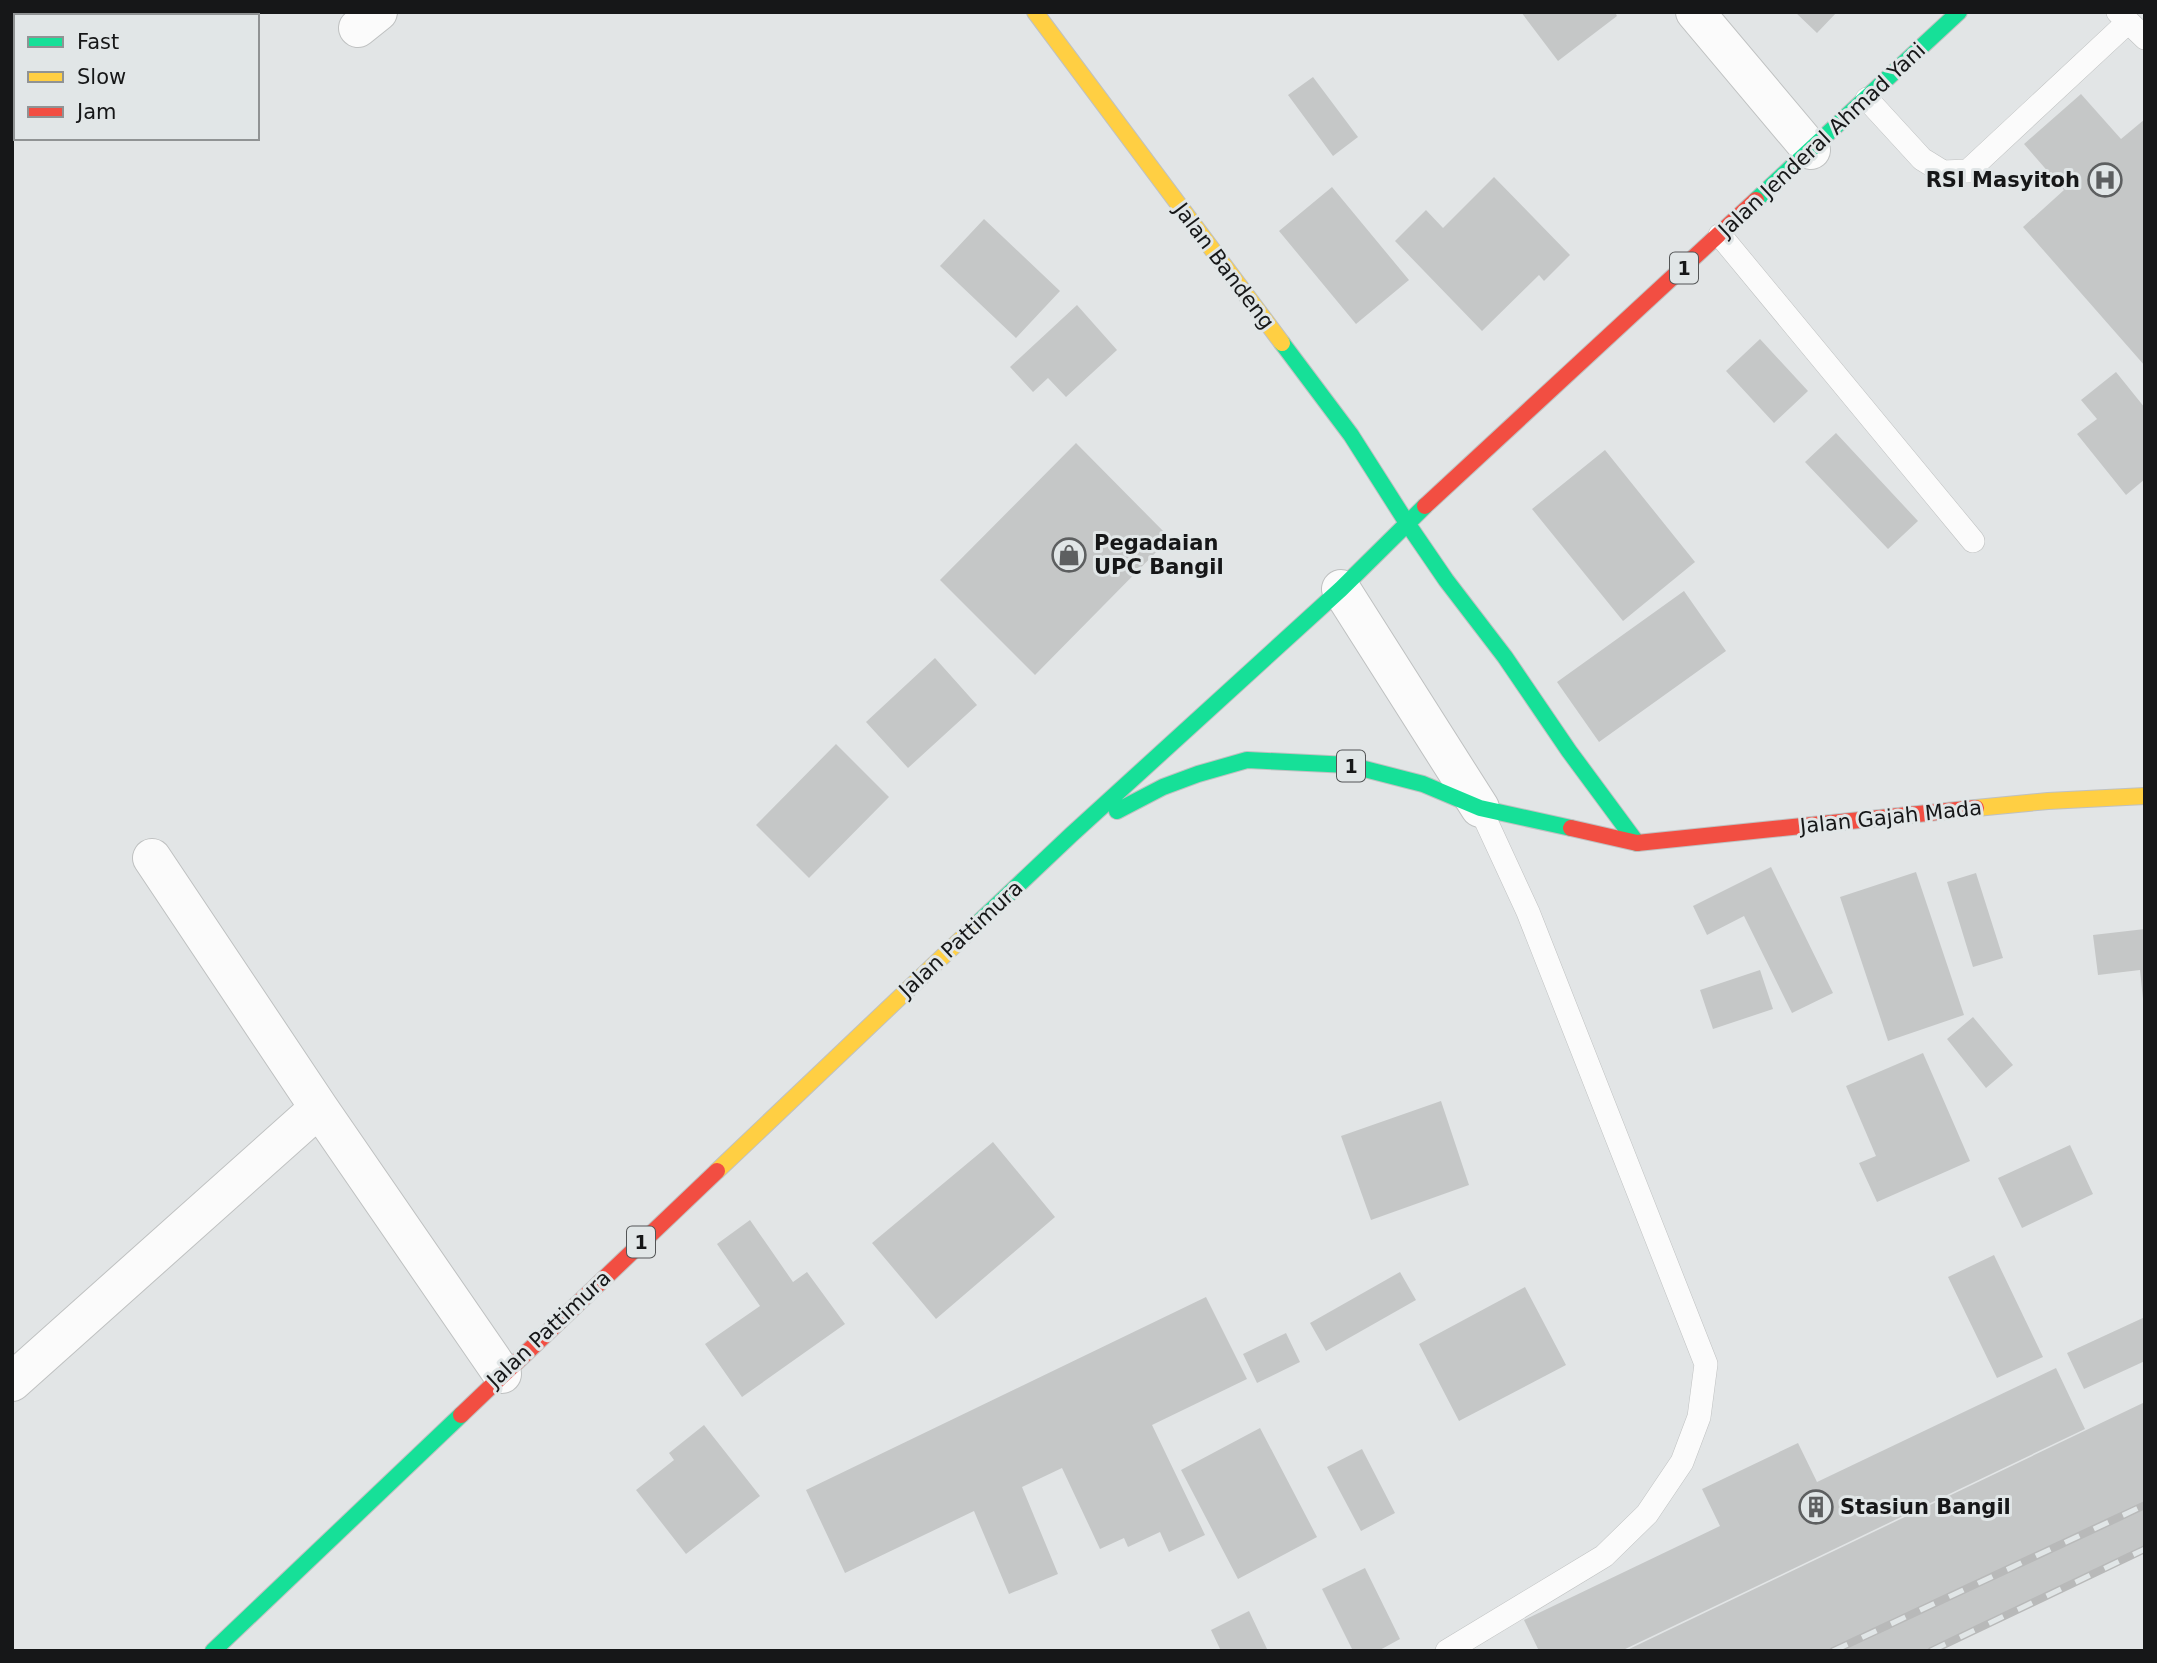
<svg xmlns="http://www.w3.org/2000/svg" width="2157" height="1663" font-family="'DejaVu Sans',sans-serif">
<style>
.building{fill:#c5c7c7}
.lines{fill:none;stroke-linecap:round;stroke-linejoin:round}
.lane-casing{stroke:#bfc1c1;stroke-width:24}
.street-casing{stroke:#bfc1c1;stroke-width:40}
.fast-casing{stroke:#bfc1c1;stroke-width:18}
.slow-casing{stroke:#bfc1c1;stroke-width:18}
.jam-casing{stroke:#bfc1c1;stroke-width:18}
.lane{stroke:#fbfbfb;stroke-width:23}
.street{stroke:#fbfbfb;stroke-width:38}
.fast{stroke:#16e098;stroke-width:16}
.slow{stroke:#ffcf43;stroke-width:16}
.jam{stroke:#f24e42;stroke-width:16}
.rail-casing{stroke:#b8b9b9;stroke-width:8}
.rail{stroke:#e1e6e7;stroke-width:5;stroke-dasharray:16;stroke-linecap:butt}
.labels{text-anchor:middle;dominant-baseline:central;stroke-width:6;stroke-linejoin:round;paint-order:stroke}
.shield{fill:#e1e6e7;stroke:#535556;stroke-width:2}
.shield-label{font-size:19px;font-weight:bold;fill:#161718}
.street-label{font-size:21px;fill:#161718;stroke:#e1e6e7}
.poi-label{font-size:21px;font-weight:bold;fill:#161718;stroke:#e1e6e7;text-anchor:start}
</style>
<rect width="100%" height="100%" fill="#e2e5e6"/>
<path class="building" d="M1521,12H1615L1617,16L1558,61Z
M1795,12H1837L1817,33Z
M1313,77L1358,137L1333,156L1288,95Z
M2081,94L2121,139L2145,119V366L2023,227L2064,190L2024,144Z
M1494,177L1570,255L1544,281L1539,275L1482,331L1395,241L1426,210L1443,228Z
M1332,187L1409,280L1356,324L1279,231Z
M984,219L1060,291L1016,338L940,266Z
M1077,305L1117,350L1066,397L1048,378L1033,392L1010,367Z
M1760,339L1808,391L1774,423L1726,371Z
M2116,372L2145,408V479L2126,495L2077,434L2097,419L2081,400Z
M1836,433L1918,521L1888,549L1805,462Z
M1076,443L1170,538L1035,675L940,580Z
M1605,450L1695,562L1623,621L1532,509Z
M1684,591L1726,651L1599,742L1557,682Z
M935,658L977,705L908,768L866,722Z
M836,744L889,797L809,878L756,825Z
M1771,867L1833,993L1792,1013L1744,916L1707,935L1693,906Z
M1916,872L1964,1015L1888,1041L1840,897Z
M1976,873L2003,958L1973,967L1947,882Z
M2145,929V999H2143L2140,970L2098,975L2093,935Z
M1760,970L1773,1009L1713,1029L1700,990Z
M1973,1017L2013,1065L1986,1088L1947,1039Z
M1923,1053L1970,1161L1877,1202L1859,1163L1876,1156L1846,1086Z
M1441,1101L1469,1185L1371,1220L1341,1136Z
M993,1142L1055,1217L936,1319L872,1243Z
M2070,1145L2093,1194L2022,1228L1998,1178Z
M750,1220L793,1282L807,1272L845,1324L742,1397L705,1344L760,1306L717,1244Z
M1994,1255L2043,1357L1997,1378L1948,1277Z
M1400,1272L1416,1300L1326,1351L1310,1323Z
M1525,1287L1566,1365L1459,1421L1419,1344Z
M1206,1297L1247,1379L1152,1425L1205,1535L1169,1552L1160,1532L1128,1547L1124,1538L1100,1549L1062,1468L1022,1487L1058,1574L1009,1594L974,1511L845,1573L806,1490Z
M2145,1317V1361L2084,1389L2067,1353Z
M1286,1333L1300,1362L1257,1383L1243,1354Z
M2056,1368L2085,1429L1621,1651H1539L1524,1620L1720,1526L1702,1489L1798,1443L1817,1482Z
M2145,1402V1552L1938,1651H1625Z
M704,1425L760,1496L686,1554L636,1490L674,1460L669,1453Z
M1260,1428L1317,1537L1238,1579L1181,1470Z
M1362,1449L1395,1513L1361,1531L1327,1467Z
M1365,1568L1400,1639L1378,1651H1353L1322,1589Z
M1249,1611L1268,1651H1221L1211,1630Z"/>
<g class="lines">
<defs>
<path id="lane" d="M2118,12L2145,38
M1867,99L1922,159L1943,172L1968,171L2128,22
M1720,235L1973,541
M1447,1651L1604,1556L1647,1514L1682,1462L1699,1417L1706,1364L1528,912L1480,808"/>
<path id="street" d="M1695,12L1811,150
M358,28L378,12
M1341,589L1480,808
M152,858L319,1108L502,1374
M12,1382L319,1108"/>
<path id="fast" d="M1756,200L1959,12
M1282,343L1351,435L1407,523
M1407,523L1446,580L1505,657L1569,751L1637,843
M1117,811L1163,787L1198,774L1247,760L1349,765L1423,784L1480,808L1571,828
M978,923L1071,835L1341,589L1425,506
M213,1651L461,1415"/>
<path id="slow" d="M1035,12L1282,343
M1976,808L2048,801L2145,796
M717,1171L978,923"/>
<path id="jam" d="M1425,506L1756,200
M1571,828L1637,843L1976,808
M461,1415L717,1171"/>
</defs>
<use href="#lane" class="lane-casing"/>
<use href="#street" class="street-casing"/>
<use href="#fast" class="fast-casing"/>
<use href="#slow" class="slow-casing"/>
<use href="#jam" class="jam-casing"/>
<use href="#lane" class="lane"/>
<use href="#street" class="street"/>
<use href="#fast" class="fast"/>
<use href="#slow" class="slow"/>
<use href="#jam" class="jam"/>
<defs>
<path id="rail" d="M1833,1651L2145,1505
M1931,1651L2145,1549"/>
</defs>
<use href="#rail" class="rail-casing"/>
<use href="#rail" class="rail"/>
</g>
<defs>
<symbol id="hospital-ring" viewBox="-11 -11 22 22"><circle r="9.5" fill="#e1e6e7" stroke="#5d5f60" stroke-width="1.5"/><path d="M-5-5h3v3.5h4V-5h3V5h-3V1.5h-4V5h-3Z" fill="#5d5f60"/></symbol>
<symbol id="shop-ring" viewBox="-11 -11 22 22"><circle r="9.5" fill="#e1e6e7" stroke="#5d5f60" stroke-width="1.5"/><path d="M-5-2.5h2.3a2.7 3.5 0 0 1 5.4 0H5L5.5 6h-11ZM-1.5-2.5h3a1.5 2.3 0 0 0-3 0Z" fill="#5d5f60"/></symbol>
<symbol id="building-ring" viewBox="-11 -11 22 22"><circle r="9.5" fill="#e1e6e7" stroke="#5d5f60" stroke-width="1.5"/><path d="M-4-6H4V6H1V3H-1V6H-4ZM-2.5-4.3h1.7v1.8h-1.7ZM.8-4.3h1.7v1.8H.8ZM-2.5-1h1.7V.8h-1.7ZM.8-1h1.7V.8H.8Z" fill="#5d5f60"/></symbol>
</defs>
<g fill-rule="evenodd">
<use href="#hospital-ring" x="2086" y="161" width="38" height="38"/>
<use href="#shop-ring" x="1050" y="536" width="38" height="38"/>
<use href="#building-ring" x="1797" y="1488" width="38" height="38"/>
</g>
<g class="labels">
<g class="shield">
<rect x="1670" y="252.5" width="28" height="31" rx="5"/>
<rect x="1337" y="750.5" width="28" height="31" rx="5"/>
<rect x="627" y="1226.5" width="28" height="31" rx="5"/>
</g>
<g class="shield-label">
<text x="1684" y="268">1</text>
<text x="1351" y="766">1</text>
<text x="641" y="1242">1</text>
</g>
<g class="street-label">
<text transform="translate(1822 140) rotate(-43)">Jalan Jenderal Ahmad Yani</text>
<text transform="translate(1224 266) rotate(53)">Jalan Bandeng</text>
<text transform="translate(1891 817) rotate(-6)">Jalan Gajah Mada</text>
<text transform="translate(961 939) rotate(-43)">Jalan Pattimura</text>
<text transform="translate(549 1329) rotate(-43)">Jalan Pattimura</text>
</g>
<g class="poi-label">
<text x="2080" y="180" text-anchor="end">RSI Masyitoh</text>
<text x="1094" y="543">Pegadaian<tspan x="1094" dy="24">UPC Bangil</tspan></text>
<text x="1840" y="1507">Stasiun Bangil</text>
</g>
</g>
<rect width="2157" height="1663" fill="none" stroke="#161718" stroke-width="28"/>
<rect x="14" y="14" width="245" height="126" fill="#e1e6e7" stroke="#909394" stroke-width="2"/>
<rect x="28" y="37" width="35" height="10" fill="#16e098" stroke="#909394" stroke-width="2"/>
<text x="77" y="49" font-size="21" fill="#161718">Fast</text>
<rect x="28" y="72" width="35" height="10" fill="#ffcf43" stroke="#909394" stroke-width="2"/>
<text x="77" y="84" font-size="21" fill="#161718">Slow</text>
<rect x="28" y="107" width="35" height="10" fill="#f24e42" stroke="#909394" stroke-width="2"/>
<text x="77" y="119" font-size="21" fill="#161718">Jam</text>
</svg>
